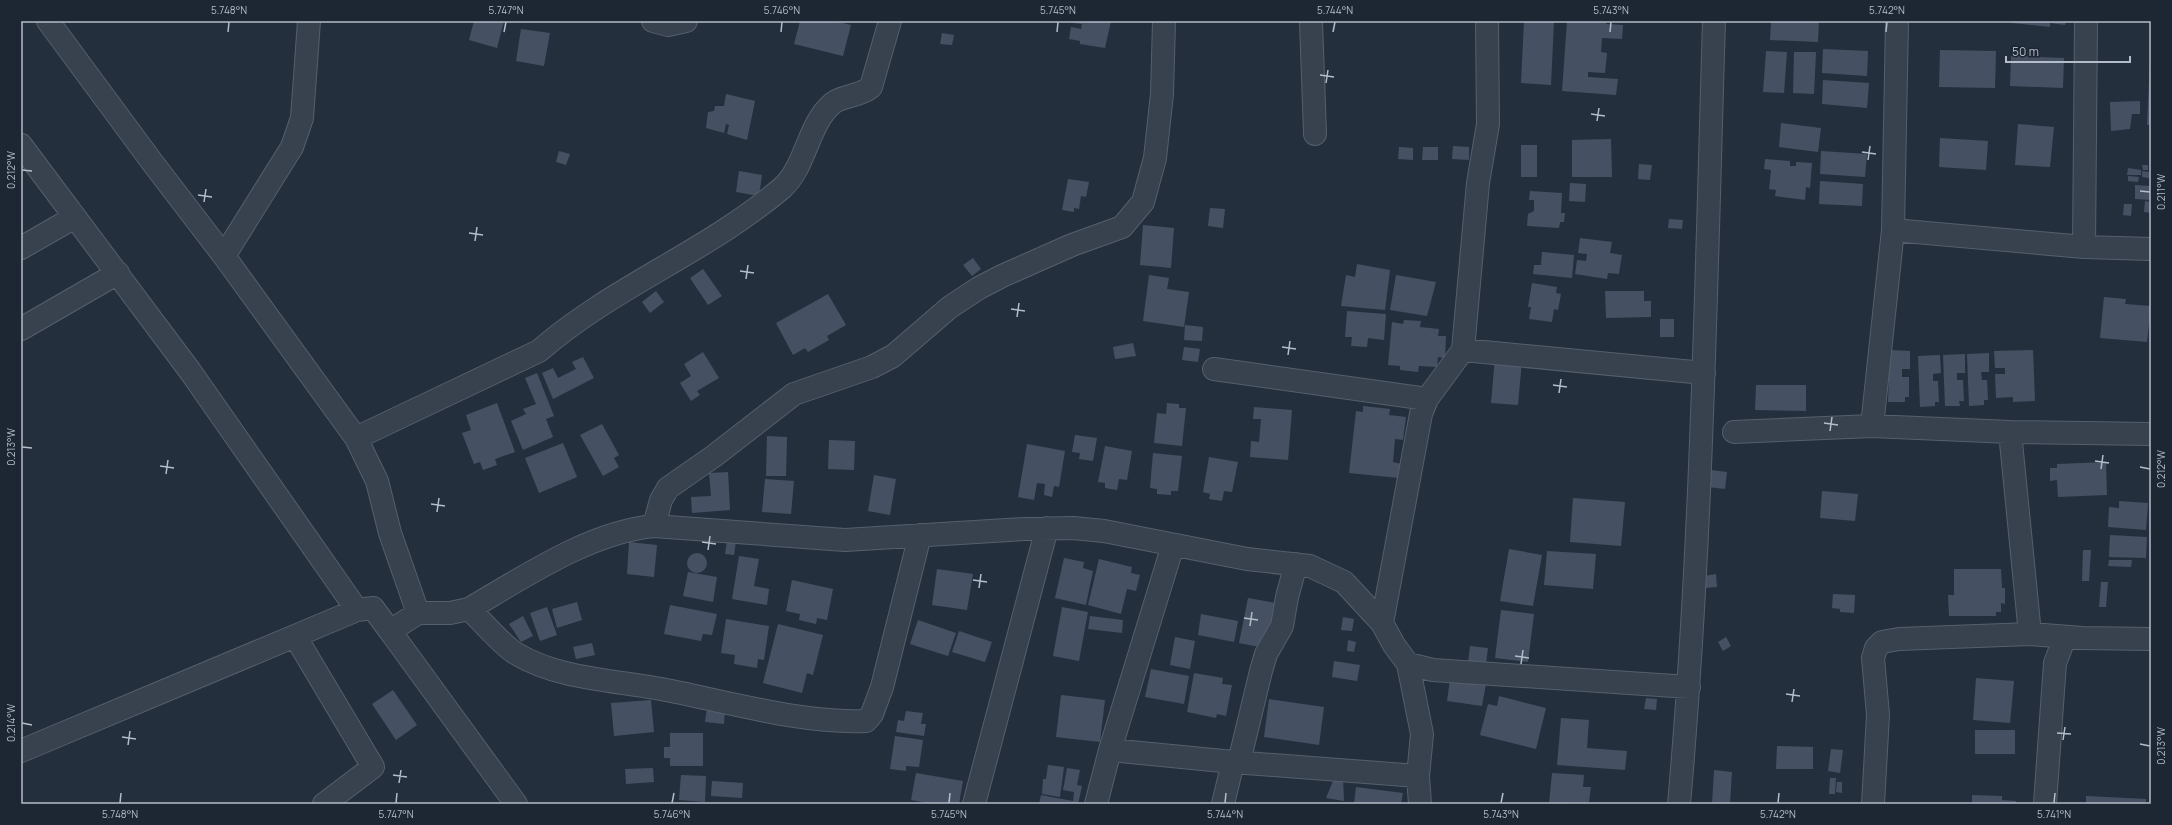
<svg xmlns="http://www.w3.org/2000/svg" width="2172" height="825" font-family="Manrope,sans-serif">
<style>
.building{fill:#455162}
.lines{fill:none;stroke-linecap:round;stroke-linejoin:round}
.minor-casing{stroke:#565f6c;stroke-width:24}
.minor{stroke:#38414e;stroke-width:22}
.ticks{fill:none;stroke:#b4bcc9;stroke-width:1.5}
.neatline{fill:none;stroke:#b4bcc9;stroke-width:1.5}
.ticks-label{font-size:10px;text-anchor:middle;fill:#b4bcc9}
</style>
<rect width="100%" height="100%" fill="#242f3e"/>
<path class="building" d="M474,21H504L497,48L469,40Z
M800,21H835L851,25L843,56L794,44Z
M1074,21H1111L1105,48L1080,44V41L1069,39L1071,27L1081,29L1082,24L1073,23Z
M1524,21H1554L1551,85L1521,83Z
M1567,21H1607L1606,24L1623,25L1622,39L1602,38L1601,52L1607,53L1605,73L1588,72V77L1618,79L1616,95L1562,91Z
M1771,21H1819L1818,42L1770,40Z
M2012,21H2066L2065,25L2050,23V27L2012,23Z
M521,29L550,33L544,66L516,61Z
M942,33L954,35L952,45L940,44Z
M1823,49L1868,51L1867,76L1822,73Z
M1940,50L1996,51L1995,88L1939,87Z
M1766,51L1787,52L1784,93L1763,92Z
M1794,52H1816L1814,94L1793,93Z
M2011,56L2064,58L2063,88L2010,86Z
M2150,61H2151V125H2147Z
M1823,80L1869,83L1867,108L1822,104Z
M726,94L755,101L747,140L727,134L729,125L726,124L724,133L706,128L708,112L714,111L715,106H724Z
M2140,101V114H2132L2130,129L2111,131L2110,102Z
M1781,123L1821,128L1818,152L1779,147Z
M2018,124L2054,127L2050,167L2015,165Z
M1940,138L1988,141L1986,170L1939,167Z
M1611,139L1612,177H1572V140Z
M1521,145H1537V177H1521Z
M1453,146L1469,147V160L1452,159Z
M1399,147L1413,148V160L1398,159Z
M1423,147H1438V160H1422Z
M559,151L570,154L566,165L556,162Z
M1821,151L1867,154L1865,177L1820,174Z
M1765,159L1790,161V166H1796V162L1812,163L1810,188L1806,187L1805,200L1775,196L1776,190L1769,189L1771,170L1764,169Z
M1639,164L1652,165L1650,180L1638,179Z
M2142,165H2148V170H2143Z
M2128,168L2141,170V175H2127Z
M739,171L762,175L759,196L736,192Z
M2142,171L2149,172V178L2142,177Z
M2128,176L2139,177L2138,182L2128,181Z
M1068,179L1089,182L1086,197L1081,196L1079,209L1074,208V212L1062,210Z
M1820,181L1863,184L1862,206L1819,204Z
M1570,183L1586,184L1585,202L1569,201Z
M2135,185L2151,186V200L2135,199Z
M1530,191L1562,193L1561,213H1565L1564,222H1560L1559,228L1527,226L1528,214L1534,211V200H1529Z
M2145,201L2151,202V213L2144,212Z
M2124,204H2132L2131,216L2123,215Z
M1210,208L1225,209L1223,228L1208,226Z
M1669,219L1683,220L1682,229L1668,228Z
M1143,225L1174,228L1171,268L1140,265Z
M1580,238L1612,242L1610,253L1622,255L1619,274L1608,273L1607,279L1575,274L1577,260L1586,261L1587,254L1578,253Z
M1542,252L1574,255L1572,278L1533,274L1534,265H1541Z
M973,258L981,269L972,276L963,265Z
M1357,264L1390,270L1385,310L1341,306L1346,275L1355,277Z
M703,269L722,296L708,305L690,278Z
M1149,275L1169,278L1167,289L1189,292L1184,327L1143,321Z
M1396,275L1436,282L1427,316L1390,310Z
M1532,283L1557,287L1556,293L1561,294L1558,310L1554,309L1552,322L1529,319L1531,307H1528Z
M656,291L664,302L650,313L642,302Z
M1605,291H1644V301H1651V317L1606,318Z
M828,294L846,325L827,336L829,340L808,352L805,348L793,355L776,323Z
M2104,297L2126,299L2125,304L2151,306L2147,342L2100,338Z
M1347,311L1386,314L1384,340L1368,338L1367,347L1351,346L1352,337H1345Z
M1660,319H1674V337H1660Z
M1404,320L1421,321L1420,327L1439,329L1438,336H1446L1445,358L1438,357L1437,367L1419,366L1418,372L1400,370V366L1388,365L1392,322L1403,324Z
M1185,325L1203,327L1202,341L1184,340Z
M1133,343L1136,356L1115,359L1113,347Z
M1184,347L1200,349L1198,362L1182,360Z
M1890,350L1910,351V369H1902V377H1909V397H1905V402H1888Z
M2033,350L2035,401L2013,402V397L1996,398L1995,374H2005V368H1995L1994,351Z
M703,352L719,378L697,391L700,395L691,401L680,383L691,376L684,364Z
M1989,353V372H1981L1982,380H1987L1988,400H1984V405L1969,406L1967,354Z
M1965,354V373H1957V380H1963L1964,401H1959L1960,406H1945L1943,355Z
M1940,355L1941,373L1933,374V381H1938L1939,402H1935V406L1920,407L1918,356Z
M583,357L594,378L553,399L542,373L553,368L558,378L576,369L572,362Z
M1495,357L1522,360L1518,405L1491,403Z
M537,373L554,416L546,419L553,437L523,450L511,421L526,414L523,409L536,404L525,378Z
M1756,385H1806V411L1755,410Z
M497,403L515,452L495,459L497,465L483,470L480,462L474,464L462,433L471,430L466,415Z
M1167,403L1179,404V408H1186L1182,446L1154,443L1157,413L1166,414Z
M1363,406L1390,409L1389,415L1406,417L1403,440L1395,439L1393,462L1401,464L1399,478L1349,473L1356,411L1363,412Z
M1254,407L1292,410L1288,460L1250,457L1251,441L1259,442L1261,419H1253Z
M602,424L619,455L614,458L619,467L603,476L580,435Z
M1075,435L1097,438L1093,461L1079,459L1080,453L1072,452Z
M767,436L787,437L786,476H766Z
M829,440L855,441L854,470L828,469Z
M563,443L577,477L539,493L525,458Z
M1027,444L1065,451L1059,487L1054,486L1052,497L1044,495L1045,484L1037,483L1034,500L1018,497Z
M1105,446L1132,451L1127,480L1119,479L1117,490L1105,488V483L1098,482Z
M1153,453L1182,456L1178,491H1171V495L1157,494V489L1150,488Z
M1209,457L1238,462L1232,492L1224,491L1222,501L1209,499L1210,494L1203,492Z
M2106,462L2107,495L2058,497L2057,480L2050,481V468H2057V464Z
M1711,470L1727,472L1725,489L1708,487Z
M728,472L730,510L692,513L691,497L711,496L709,473Z
M874,475L896,479L890,515L868,511Z
M765,479L794,481L791,514L762,512Z
M1822,491L1858,494L1855,521L1820,518Z
M1573,498L1625,502L1621,546L1570,542Z
M2119,501L2148,503L2146,530L2108,527L2109,507L2119,508Z
M2110,535L2147,537L2146,558L2109,557Z
M727,540L736,541L734,555L725,554Z
M629,542L657,545L654,577L627,574Z
M1509,549L1542,555L1533,606L1500,601Z
M2083,550H2091L2089,581H2082Z
M1547,551L1596,554L1593,589L1544,585Z
M687 563a10 10 0 1 1 20 0a10 10 0 1 1-20 0Z
M739,556L759,559L754,586L769,589L767,605L732,599Z
M1064,558L1084,562L1083,568L1093,571L1086,605L1055,598Z
M1099,559L1132,567L1131,573L1140,575L1136,591L1127,589L1121,614L1088,605Z
M2109,560H2132L2131,567L2108,566Z
M937,569L973,574L967,610L932,605Z
M1954,569H2001L2002,588H2005V604L2001,603V612H1996V616H1949L1948,595H1954Z
M688,572L717,577L713,602L683,596Z
M1716,574L1717,587L1704,588L1703,576Z
M792,580L833,589L827,620L817,618L816,624L799,620L800,614L786,611Z
M2101,582H2108L2106,607H2099Z
M1833,594L1855,595L1854,613L1840,612V609L1832,608Z
M1248,598L1276,603L1270,649L1239,643Z
M577,602L582,620L557,628L552,609Z
M670,605L717,614L712,635L703,634L701,641L664,634Z
M547,607L557,635L540,641L530,613Z
M1062,607L1088,612L1079,661L1053,656Z
M1501,610L1534,614L1528,662L1495,658Z
M1201,614L1238,621L1234,642L1198,635Z
M523,616L533,636L521,642L509,624Z
M1090,616L1123,620L1122,633L1088,629Z
M1343,617L1354,619L1352,631L1341,630Z
M726,619L769,626L764,660L758,659L757,668L734,664L735,655L721,653Z
M918,620L956,633L948,656L910,644Z
M778,624L823,635L813,675L807,673L802,693L763,683Z
M959,631L992,642L985,662L952,652Z
M1175,637L1195,641L1190,669L1170,665Z
M1726,637L1731,646L1723,651L1718,642Z
M1348,640L1356,642L1354,652L1347,651Z
M592,643L595,655L576,659L573,647Z
M1470,646L1488,648L1486,664L1468,662Z
M1334,661L1360,665L1357,681L1332,677Z
M1151,669L1189,676L1184,704L1145,697Z
M1194,673L1223,678L1222,684L1232,685L1226,716L1217,714L1216,718L1187,712Z
M1976,678L2014,681L2010,723L1973,720Z
M1450,679L1486,684L1482,706L1447,701Z
M393,690L417,725L396,740L372,704Z
M1061,695L1105,700L1100,742L1056,737Z
M1499,696L1546,708L1536,749L1480,735L1488,704L1497,706Z
M1646,698L1657,699L1656,710L1644,709Z
M1269,699L1324,707L1319,745L1264,737Z
M651,700L654,732L614,736L611,703Z
M707,707L725,708L724,724L705,722Z
M906,711L923,713L921,724H926L924,736L896,732L898,720L904,721Z
M1561,718L1589,720L1587,748L1627,751L1625,770L1557,765Z
M1975,730H2015V754H1975Z
M670,733H703V766H670V758H664V747H670Z
M895,736L923,740L919,767L906,766V771L890,769Z
M1777,746L1813,747V769H1776Z
M1831,749L1843,750L1840,773L1828,771Z
M1048,765L1064,767L1060,797L1042,794L1043,779H1046Z
M653,768L654,782L626,784L625,769Z
M1067,768L1080,770L1077,785L1082,786L1078,804H1039L1041,795L1073,801L1074,792L1063,790Z
M1714,770L1732,772L1730,804H1712Z
M916,773L963,781L959,804H933L911,800Z
M1552,773L1584,775L1583,787H1591L1589,802L1549,804Z
M681,775L706,776L705,802L679,800Z
M1335,776L1343,777L1344,801L1326,798Z
M1830,778H1836L1835,794H1829Z
M712,781L743,783L742,798L711,796Z
M1837,782H1842V793L1836,792Z
M1356,787L1403,793L1401,804H1354Z
M1972,795L2002,796V800L2016,801V804H1972Z
M2086,796L2146,799V804H2086Z"/>
<g class="lines">
<defs>
<path id="minor" d="M48,21L152,162L224,256L356,438L377,481L390,533L418,613
M653,21L668,25L686,21
M1311,21L1315,134
M21,145L190,371L357,610
M1893,230L2084,247L2151,249
M2084,247L2086,21
M21,248L75,217
M224,256L292,147L302,118L309,21
M21,329L118,273
M1463,350L1704,373
M1214,369L1427,399
M1872,426L1893,230L1897,21
M1734,432L1872,426L2010,432L2151,434
M2010,432L2030,634
M356,438L539,351C612,287 707,252 782,188C806,167 808,123 833,103C843,95 859,97 871,87L890,21
M654,526L661,500L668,488L714,456L794,394L872,367L893,356L950,307L979,288L1002,276L1072,245L1122,227L1143,202L1155,158L1162,94L1164,21
M469,609C482,621 501,644 515,653C559,680 617,680 666,690C729,702 803,724 866,721L872,714L882,687L920,535
M1382,623L1421,414L1427,399L1463,350L1478,183L1488,124L1487,21
M390,631L516,804
M295,636L373,767L324,804
M1408,664L1422,734L1418,776L1420,804
M1110,750L1233,762L1418,776
M21,751L357,610L373,608L390,631L418,613H450L469,609C524,577 590,532 654,526L845,540L1024,529L1073,528L1104,531L1247,559L1310,566L1344,582L1382,623L1394,645L1408,664L1433,670L1689,687
M1239,762L1261,671L1266,654L1282,626L1287,597L1296,564
M974,804L1047,528
M1096,804L1110,750L1173,545
M1223,804L1233,762
M1679,804C1702,544 1706,282 1714,21
M1873,804L1878,715L1873,658L1876,648L1882,642L1899,639L2030,634L2082,638L2151,639
M2045,804L2055,663L2065,637"/>
</defs>
<use href="#minor" class="minor-casing"/>
<use href="#minor" class="minor"/>
</g>
<path class="ticks" d="M228,32L229,22M504,32L506,22M781,32L782,22M1057,32L1058,22M1333,32L1335,22M1610,32L1611,22M1886,32L1887,22M1320,75L1334,77M1326,83L1328,70M1591,114L1605,116M1597,121L1599,108M1862,152L1876,154M1868,160L1870,146M22,170L32,171M2140,191L2150,192M198,195L212,197M204,202L206,189M469,233L483,235M475,241L477,227M740,271L754,273M746,279L748,265M1011,309L1025,311M1017,317L1019,303M1282,347L1296,349M1288,355L1290,341M1553,385L1567,387M1559,393L1561,379M1824,423L1838,425M1830,431L1832,417M22,447L32,448M2095,461L2109,463M160,466L174,468M2140,467L2150,469M2101,469L2103,455M166,474L168,460M431,504L445,506M437,512L439,498M702,542L716,544M708,550L710,536M973,580L987,582M979,588L981,574M1244,618L1258,620M1250,626L1252,612M1515,656L1529,658M1521,664L1523,650M1786,694L1800,696M1792,702L1794,689M22,723L32,725M2057,733L2071,734M122,737L136,739M2063,740L2065,727M2140,744L2150,746M128,745L130,731M393,775L407,777M399,783L401,770M120,803L121,793M396,803L397,793M672,803L674,793M949,803L950,793M1225,803L1226,793M1501,803L1503,793M1778,803L1779,793M2054,803L2055,793"/>
<rect width="2172" height="825" fill="none" stroke="#1d2633" stroke-width="44"/>
<path d="M2006 56v6h124v-6" fill="none" stroke="#b4bcc9" stroke-width="2"/>
<text x="2012" y="56" font-size="12" fill="#b4bcc9" stroke="#1d2633" stroke-width="3" paint-order="stroke">50 m</text>
<rect x="22" y="22" width="2128" height="781" class="neatline"/>
<g class="ticks-label">
<text x="229" y="14">5.748°N</text>
<text x="506" y="14">5.747°N</text>
<text x="782" y="14">5.746°N</text>
<text x="1058" y="14">5.745°N</text>
<text x="1335" y="14">5.744°N</text>
<text x="1611" y="14">5.743°N</text>
<text x="1887" y="14">5.742°N</text>
<text transform="translate(11 170) rotate(-90)" y="4">0.212°W</text>
<text transform="translate(2161 192) rotate(-90)" y="4">0.211°W</text>
<text transform="translate(11 447) rotate(-90)" y="4">0.213°W</text>
<text transform="translate(2161 469) rotate(-90)" y="4">0.212°W</text>
<text transform="translate(11 723) rotate(-90)" y="4">0.214°W</text>
<text transform="translate(2161 746) rotate(-90)" y="4">0.213°W</text>
<text x="120" y="818">5.748°N</text>
<text x="396" y="818">5.747°N</text>
<text x="672" y="818">5.746°N</text>
<text x="949" y="818">5.745°N</text>
<text x="1225" y="818">5.744°N</text>
<text x="1501" y="818">5.743°N</text>
<text x="1778" y="818">5.742°N</text>
<text x="2054" y="818">5.741°N</text>
</g>
</svg>
